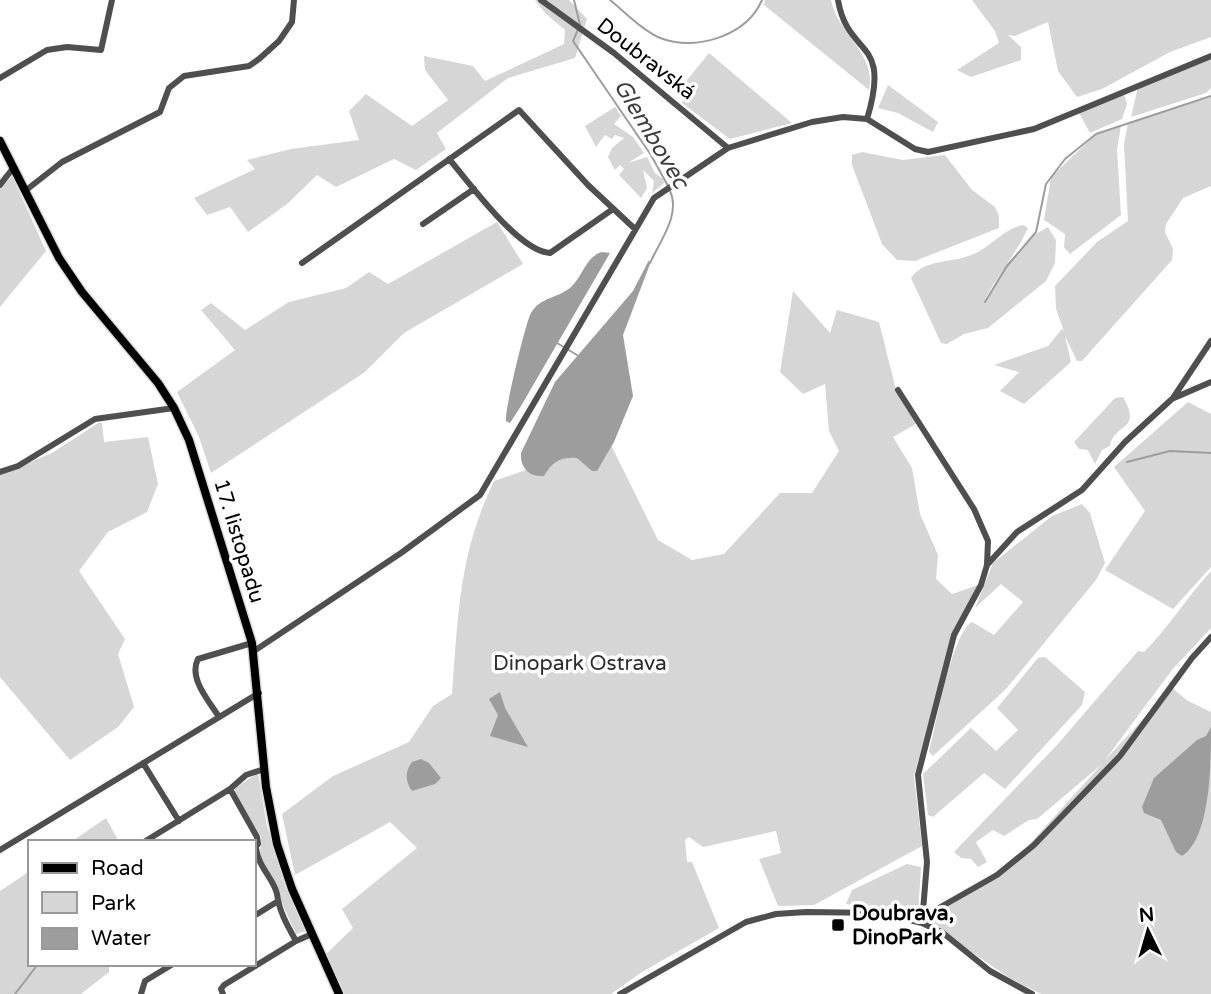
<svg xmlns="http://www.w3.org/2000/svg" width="1211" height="994" font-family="'Varela Round',sans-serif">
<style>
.green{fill:#d6d6d6}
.water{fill:#9d9d9d}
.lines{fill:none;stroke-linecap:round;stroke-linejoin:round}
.stream{stroke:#9d9d9d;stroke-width:2}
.major-casing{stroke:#dbdbdb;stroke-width:11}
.minor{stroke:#4f4f4f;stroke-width:6}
.major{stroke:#000;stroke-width:8}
.poi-dot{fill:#000;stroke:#fff;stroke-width:2.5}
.labels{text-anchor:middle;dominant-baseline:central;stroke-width:7;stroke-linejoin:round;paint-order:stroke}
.street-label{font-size:21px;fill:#000;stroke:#fff}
.park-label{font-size:21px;fill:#2d2d2d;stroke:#fff}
.poi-label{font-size:21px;font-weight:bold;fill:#000;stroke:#fff;text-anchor:start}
.water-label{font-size:23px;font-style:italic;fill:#3e3e3e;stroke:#fff}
</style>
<rect width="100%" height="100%" fill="#fff"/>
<path class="green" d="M535,0H569L587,19L575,58L508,78L437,133L446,149L416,170L394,159L336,187L317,175L287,204L248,232L230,207L207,215L194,198L255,169L247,160L291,149L359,140L349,111L366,94L412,126L448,100L425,70L424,56L473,66L485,81L564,44L565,30L546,14Z
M765,0H831C837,33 877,54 869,90L764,5Z
M972,0H1211V37L1170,52L1102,89L1077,97L1058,71L1048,22L1015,36L1008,35L1021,47V60L971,77L957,70L999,43L995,31Z
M709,53L792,123L730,139L682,103L687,80Z
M1211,57V88L1206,93L1131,117L1138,87Z
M888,85L938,122L933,132L898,113L878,108Z
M1124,94L1127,104L1122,119L1090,133L1079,113Z
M1211,97V186L1183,198L1166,224L1165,232L1173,249L1172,260L1082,361H1077L1065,336L1071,362L1024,404L1000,391L1019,372L994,365L1048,346L1062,329L1064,331L1056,309L1055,286L1097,242L1128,221L1124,144L1128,123Z
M615,107L621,116L614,124L633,137L644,153L628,163L647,157L655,173L663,179L664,183L652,193L654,181L643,170L647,188L641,198L619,175L624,169L620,165L615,170L608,157L612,148L624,138L615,135L612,139L605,135L596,147L585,126Z
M1121,125L1117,150L1121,215L1070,254L1064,247L1065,234L1044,220L1051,177L1096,134Z
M862,152L903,160L945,155L972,190L995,207L999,216V228L915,261L897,260L882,244L852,165V155Z
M12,176L46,251L0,307V189Z
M497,222L523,264L404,333L365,372L211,473L199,437L177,392L235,350L201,310L211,303L245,330L289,302L346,288L369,272L388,284Z
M1023,225L1028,228C1016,255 995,277 983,304L1005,266L1034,235L1048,227L1056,240L1055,263L1046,281L988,328L964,334L947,344L941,343L911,278C923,259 953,263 971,255C989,249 1004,228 1023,225Z
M793,291L830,333L837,310L879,322L896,390L916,424L893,437L912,468L920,514L938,555L936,579L952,594L978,585L955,629L914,776L922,846L814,905L778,906L759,859L781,853L776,831L703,847L689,837L685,840L687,862H692L719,928L642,972L611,994H344L326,954L353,928L342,909L417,848L390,822L295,875L282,814L333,776L409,742L433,706L452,694C458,615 459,554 494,481L609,441L658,540L692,560L724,554L780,493H812L839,451L829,431L825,384L803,394L780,372Z
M1123,397C1143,432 1114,422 1110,446L1102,450L1095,464L1088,450L1079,449L1074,442L1115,398Z
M1188,402L1211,414V567L1173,609L1105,570L1145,511L1114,467Z
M98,423H102L104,442L148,437L158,484L147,512L108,532L79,571L125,639L118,654L134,707L118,727L70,760L0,677V475L52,453Z
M1082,504L1090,513L1105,563L1096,580L1006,689L933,756L929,752C936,726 951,634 972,622L994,635L1023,602L1001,584L975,608L993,563L1052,516Z
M1211,571V628L1172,670L1105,760L1172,688L1188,701L1211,712V994H1041L1011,979L932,925V914L1017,858L1101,765L1037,819L1029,820L1004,836L993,830L976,842L987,862L978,867L971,859L961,858L954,852L1057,745L1138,651L1144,652C1169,627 1187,597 1211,571Z
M1045,657L1085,692L1082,705L1005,789L984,773L933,817L928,815L923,774L971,728L996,751L1018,730L997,708L1038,658Z
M258,773L267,827L306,931L296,934L260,855L261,837L235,793V788Z
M106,818L119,842H71Z
M907,864L921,867L918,915L846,904L852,890Z
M30,871V964H109V972L81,994H0V891Z"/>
<path class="water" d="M602,252L610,253L521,406L510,423L506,421C504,412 526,321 531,313C540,297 559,298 571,287C583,276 586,256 602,252Z
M649,260L650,264L623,335L633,396L614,442L597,471H592L577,458C560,457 553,461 544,476C529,477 520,468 521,453L555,382L633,291Z
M500,692L505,708L528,747L490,736L498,715L489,699Z
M1211,727C1211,761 1211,838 1182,856L1176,852L1161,820L1144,813L1142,807L1154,778L1197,740L1206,736Z
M421,759L429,763L441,778L435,784L412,791C405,781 405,771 412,762Z"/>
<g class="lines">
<path class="stream" d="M574,0L580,25L573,41L651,155L668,186
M610,0C625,12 645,33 663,39C698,51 747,35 762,0
M650,263C660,241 681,214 670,191
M985,302L1007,266L1036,232L1046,184L1065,159L1096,134L1211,96
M557,343L577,355
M1127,462L1170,451L1211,453
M15,994L38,964"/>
<defs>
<path id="major" d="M0,141L59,258L82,292L158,383L174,408L189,440L252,643L266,787L277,844L292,889L339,994"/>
</defs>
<use href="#major" class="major-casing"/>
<path class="minor" d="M541,0L614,53L728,148
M838,0C848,59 892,36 867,119
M0,78L47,50L67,47L101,50L112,0
M449,159C470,183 518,251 550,253L613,209
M0,185L14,167
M25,191L62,162L160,112L169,88L184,76L249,66L259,59L279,41L292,22L294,0
M423,224L474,189
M302,263L519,110L588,185L635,229
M898,390L974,509L988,541L987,565L981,585L954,635L918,775L927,862L922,923
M1174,398L1211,382
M0,472L18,466L95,419L174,408
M987,565L1017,532L1082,490L1125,442L1173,398L1211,341
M254,651L401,553L480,495L654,198L728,148L812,122L843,117L867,119L915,149L928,152L1034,129L1211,56
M219,717C209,701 188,678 198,659L252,643
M143,763L179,821
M230,789L257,837L258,844L254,849
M144,842L230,789L246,775L264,769
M256,848C258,867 274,879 277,894C279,911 287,925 296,941
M0,850L259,693
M254,916L275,903
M923,917L997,875L1034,845L1120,756L1192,658L1211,637
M141,994L145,981L173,964
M223,994L221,989L224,985L296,941L312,934
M620,994L746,922L776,914L806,912L880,913L922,923L943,933L990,971L1032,994"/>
<use href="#major" class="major"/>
</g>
<rect class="poi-dot" x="831" y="918" width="14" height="14" rx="3.5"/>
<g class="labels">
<g class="street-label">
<text transform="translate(646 59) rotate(38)">Doubravská</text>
<text transform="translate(239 541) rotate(73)">17. listopadu</text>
</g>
<g class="park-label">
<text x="580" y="663">Dinopark Ostrava</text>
</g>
<g class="poi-label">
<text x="852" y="913">Doubrava,<tspan x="852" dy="24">DinoPark</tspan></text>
</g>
<g class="water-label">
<text transform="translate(651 134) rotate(59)">Glembovec</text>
</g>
</g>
<rect x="28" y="840" width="228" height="126" fill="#ffffff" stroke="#999999" stroke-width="2"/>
<rect x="42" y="863" width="35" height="10" fill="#000000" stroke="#999999" stroke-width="2"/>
<text x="91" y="875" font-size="21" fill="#000000">Road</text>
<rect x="42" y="892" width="35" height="21" fill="#d6d6d6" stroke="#999999" stroke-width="2"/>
<text x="91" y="910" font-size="21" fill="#000000">Park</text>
<rect x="42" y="928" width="35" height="21" fill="#9d9d9d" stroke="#999999" stroke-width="2"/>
<text x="91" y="945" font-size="21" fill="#000000">Water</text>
<g transform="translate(1148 931) rotate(355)" stroke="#ffffff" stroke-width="5" paint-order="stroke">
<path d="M0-5L12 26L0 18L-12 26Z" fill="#000000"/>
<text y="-10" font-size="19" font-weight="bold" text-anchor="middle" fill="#000000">N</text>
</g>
</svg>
